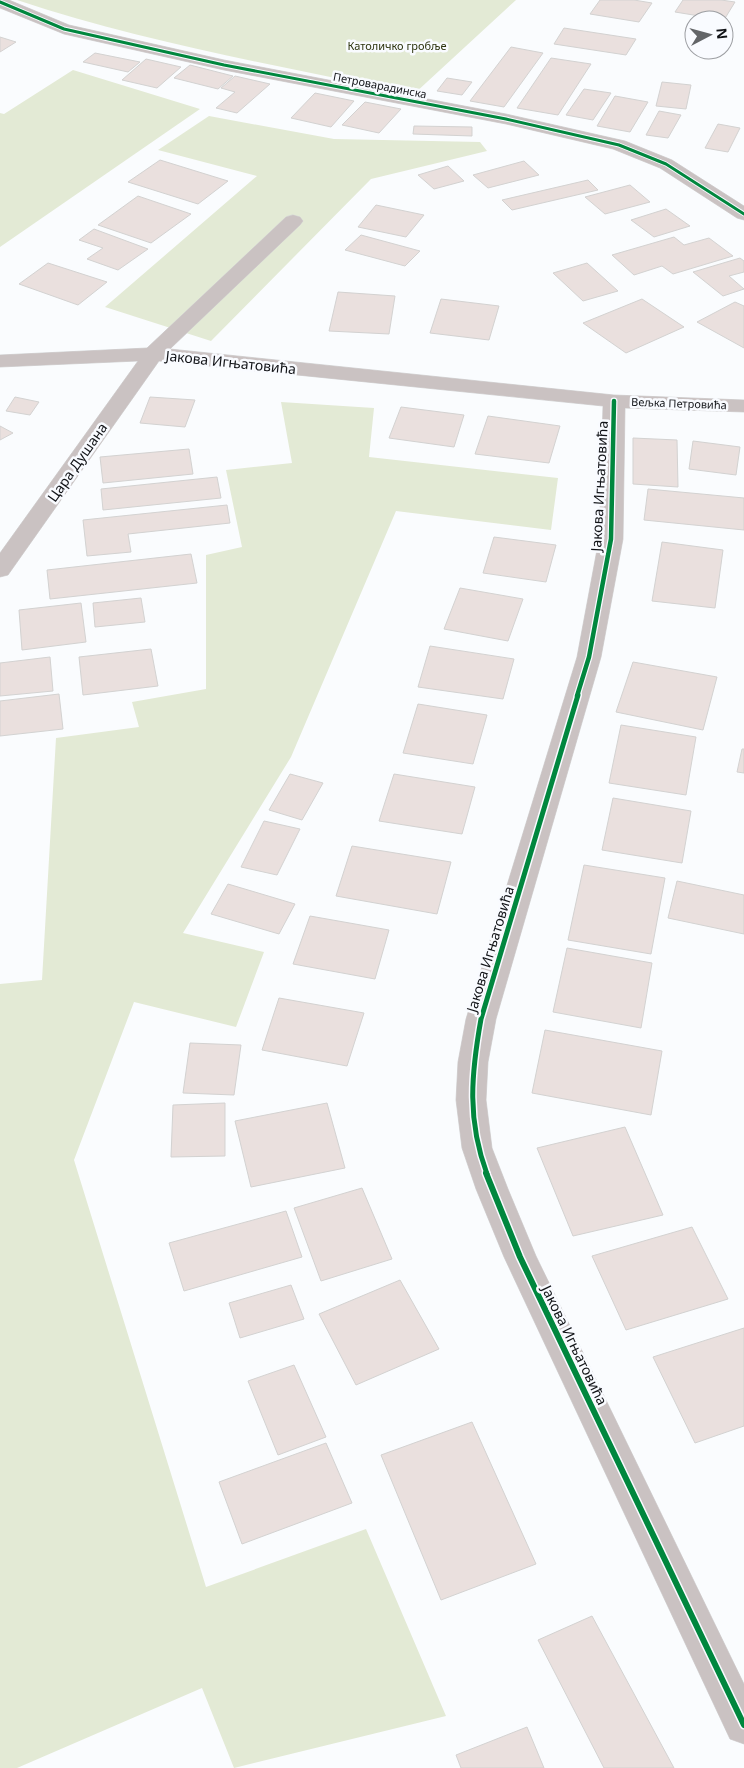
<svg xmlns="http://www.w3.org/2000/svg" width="744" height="1768" font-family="'Noto Sans',sans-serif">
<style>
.green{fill:#e3ead5}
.building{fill:#eae0de;stroke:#d3d2d1}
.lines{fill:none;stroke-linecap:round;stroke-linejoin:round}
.street-casing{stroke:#d6d7d8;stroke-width:1}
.street{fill:#cac2c2;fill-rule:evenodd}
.cycleway-far3-casing{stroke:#f9fbff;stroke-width:5}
.cycleway-far2-casing{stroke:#f9fbff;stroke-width:7}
.cycleway-far1-casing{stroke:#f9fbff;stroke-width:8}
.cycleway-casing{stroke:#f9fbff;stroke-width:9}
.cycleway-far3{stroke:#00873e;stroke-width:3}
.cycleway-far2{stroke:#00873e;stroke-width:4.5}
.cycleway-far1{stroke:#00873e;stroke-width:5}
.cycleway{stroke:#00873e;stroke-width:6}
.labels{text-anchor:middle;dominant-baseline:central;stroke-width:5;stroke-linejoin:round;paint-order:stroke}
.far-park-label{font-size:11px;fill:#2d340e;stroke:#f9fbff}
.far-street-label{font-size:11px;fill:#111317;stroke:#f9fbff}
.street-label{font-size:14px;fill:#111317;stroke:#f9fbff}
</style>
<rect width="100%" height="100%" fill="#fafcfe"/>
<path class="green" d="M17,0H516L414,94C281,66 146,43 17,0Z
M73,70L200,109L0,247V113L4,114Z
M209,116L334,139L480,142L487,151L371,179L211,341L105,307L257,176L158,150Z
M281,402L374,408L369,457L558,478L551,530L396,511L291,757L183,933L264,952L236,1027L134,1002L74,1160L206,1587L366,1529L446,1716L234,1768L202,1688L17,1768H0V984L42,980L56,738L139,727L132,702L206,689V555L242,547L226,470L292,463Z"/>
<path class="building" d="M600,0H634L652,3L639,22L590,14Z
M683,0H721L735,2L724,20L675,12Z
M564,28L636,39L626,55L554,44Z
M0,37L16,42L0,52Z
M511,47L543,53L504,107L470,101Z
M95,53L140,62L128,72L83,62Z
M551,58L591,64L558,115L517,108Z
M146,59L181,67L157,88L122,80Z
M190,65L233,76L218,89L174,78Z
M235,76L270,84L237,113L216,108L235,92L221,88Z
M447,78L472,82L462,95L437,91Z
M662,82L691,85L686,109L656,106Z
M584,89L611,93L593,120L566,115Z
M315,93L354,101L331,127L291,118Z
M615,96L648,102L630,132L597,126Z
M365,102L401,109L379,133L342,125Z
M659,111L681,115L668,138L646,135Z
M718,124L740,128L728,152L705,148Z
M414,126L472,127V136L413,134Z
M160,160L228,181L198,204L128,182Z
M524,161L539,175L488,188L473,175Z
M448,166L464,181L434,189L418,175Z
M588,180L598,190L512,210L502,200Z
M630,185L650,202L605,214L585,197Z
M138,196L191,214L151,243L98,225Z
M376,205L424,215L406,237L358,227Z
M666,209L690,226L654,237L631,220Z
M94,229L148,249L118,270L87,259L103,248L79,240Z
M361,235L420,251L405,266L345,250Z
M674,237L684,245L709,238L733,256L673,274L662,266L634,275L612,255Z
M740,258L744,261V272L729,276L744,289L723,296L693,272Z
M48,263L107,282L78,305L19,284Z
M587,263L618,291L583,301L553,273Z
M338,292L395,296L389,334L329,331Z
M441,299L499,306L489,340L430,333Z
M642,299L684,327L626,353L583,323Z
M735,302L744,306V348L697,322Z
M15,397L39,402L30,415L6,411Z
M150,397L195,400L185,427L140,423Z
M401,407L464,415L454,447L389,438Z
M488,416L560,426L549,463L475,454Z
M0,426L13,433L0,440Z
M633,438L677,440L678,487L633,484Z
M693,441L740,447L736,475L689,469Z
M189,449L193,474L103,483L100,457Z
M217,477L221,498L103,510L101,489Z
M648,489L744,498V530L644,520Z
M227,505L230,523L128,534L131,552L87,556L83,520Z
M494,537L556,545L546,582L483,573Z
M662,542L723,550L715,608L652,601Z
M191,554L197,583L50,599L47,570Z
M460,588L523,599L508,641L444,629Z
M141,598L145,622L95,627L93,603Z
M81,603L86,642L22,650L19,610Z
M430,646L514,659L503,699L418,687Z
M151,649L158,686L83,695L79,657Z
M50,657L53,691L0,696V663Z
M633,662L717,677L703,730L616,712Z
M59,694L63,729L0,736V701Z
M418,704L487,715L473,764L403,753Z
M621,725L696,737L686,795L609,783Z
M742,749H744V773L737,772Z
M290,774L323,783L302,820L269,810Z
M394,774L475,787L462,834L379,821Z
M613,798L691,811L682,863L602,850Z
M264,821L300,829L277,875L241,867Z
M352,846L451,862L437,914L336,896Z
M584,865L665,878L651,954L568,940Z
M677,881L744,895V934L668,918Z
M228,884L295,904L279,934L211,914Z
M310,916L389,930L375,979L293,964Z
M567,948L652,963L641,1028L553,1012Z
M279,998L364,1013L347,1066L262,1050Z
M545,1030L662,1051L651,1115L532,1093Z
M190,1043L241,1045L234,1095L183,1093Z
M225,1103V1156L171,1157L173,1105Z
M327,1103L345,1168L251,1187L235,1121Z
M625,1127L663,1215L573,1236L537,1148Z
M362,1188L392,1259L321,1281L294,1208Z
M286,1211L302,1257L184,1291L169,1243Z
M692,1227L728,1299L626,1330L592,1256Z
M400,1280L439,1349L356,1385L319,1314Z
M291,1285L304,1319L240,1338L229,1303Z
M744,1328V1426L695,1443L653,1357Z
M294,1365L326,1437L278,1455L248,1381Z
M472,1422L536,1564L441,1600L381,1455Z
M326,1443L352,1503L242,1544L219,1482Z
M592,1616L674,1768H604L538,1640Z
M527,1727L544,1768H461L456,1755Z"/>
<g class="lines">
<defs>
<path id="street" d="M0,0H9L69,25L224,60L506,114L625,141L672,160L744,206V220L737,218L660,168L613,149L506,124L224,70L64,34L0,8Z
M293,215L300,217L303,221L300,225L170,349L614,395L744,400V412L625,408L623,539L601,657L496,1019L488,1062L486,1100L492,1148L508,1189L536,1256L744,1684V1744L730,1739L504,1257L476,1189L462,1148L456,1100L458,1062L466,1019L577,657L599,539L603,406L159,361L8,575L0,577V553L138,361L0,367V355L147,348L286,217Z"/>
</defs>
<use href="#street" class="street-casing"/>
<use href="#street" class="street"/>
<defs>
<path id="cycleway-far3" d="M0,2L64,29L224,65L506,119L619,145L666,164L744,214"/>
<path id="cycleway-far2" d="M577,696L589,657L611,539L614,401"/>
<path id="cycleway-far1" d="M487,1174C467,1120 471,1075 481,1019L578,695"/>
<path id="cycleway" d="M486,1173L520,1257L744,1725"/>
</defs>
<use href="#cycleway-far3" class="cycleway-far3-casing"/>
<use href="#cycleway-far2" class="cycleway-far2-casing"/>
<use href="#cycleway-far1" class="cycleway-far1-casing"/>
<use href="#cycleway" class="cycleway-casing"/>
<use href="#cycleway-far3" class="cycleway-far3"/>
<use href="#cycleway-far2" class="cycleway-far2"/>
<use href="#cycleway-far1" class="cycleway-far1"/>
<use href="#cycleway" class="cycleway"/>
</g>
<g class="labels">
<g class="far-park-label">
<text x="397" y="45">Католичко гробље</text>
</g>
<g class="far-street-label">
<text transform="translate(380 85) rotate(11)">Петроварадинска</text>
<text transform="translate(679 403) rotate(2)">Вељка Петровића</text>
</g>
<g class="street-label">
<text transform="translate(231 362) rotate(6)">Јакова Игњатовића</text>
<text transform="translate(77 462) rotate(-55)">Цара Душана</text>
<text transform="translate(599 486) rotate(-87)">Јакова Игњатовића</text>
<text transform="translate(490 949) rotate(-73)">Јакова Игњатовића</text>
<text transform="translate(575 1345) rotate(64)">Јакова Игњатовића</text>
</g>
</g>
<g transform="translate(709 35) rotate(84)"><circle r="24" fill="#f9fbff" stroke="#9c9ea2"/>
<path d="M0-4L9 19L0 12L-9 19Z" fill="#636568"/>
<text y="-8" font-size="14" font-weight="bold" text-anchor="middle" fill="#111317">N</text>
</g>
</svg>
